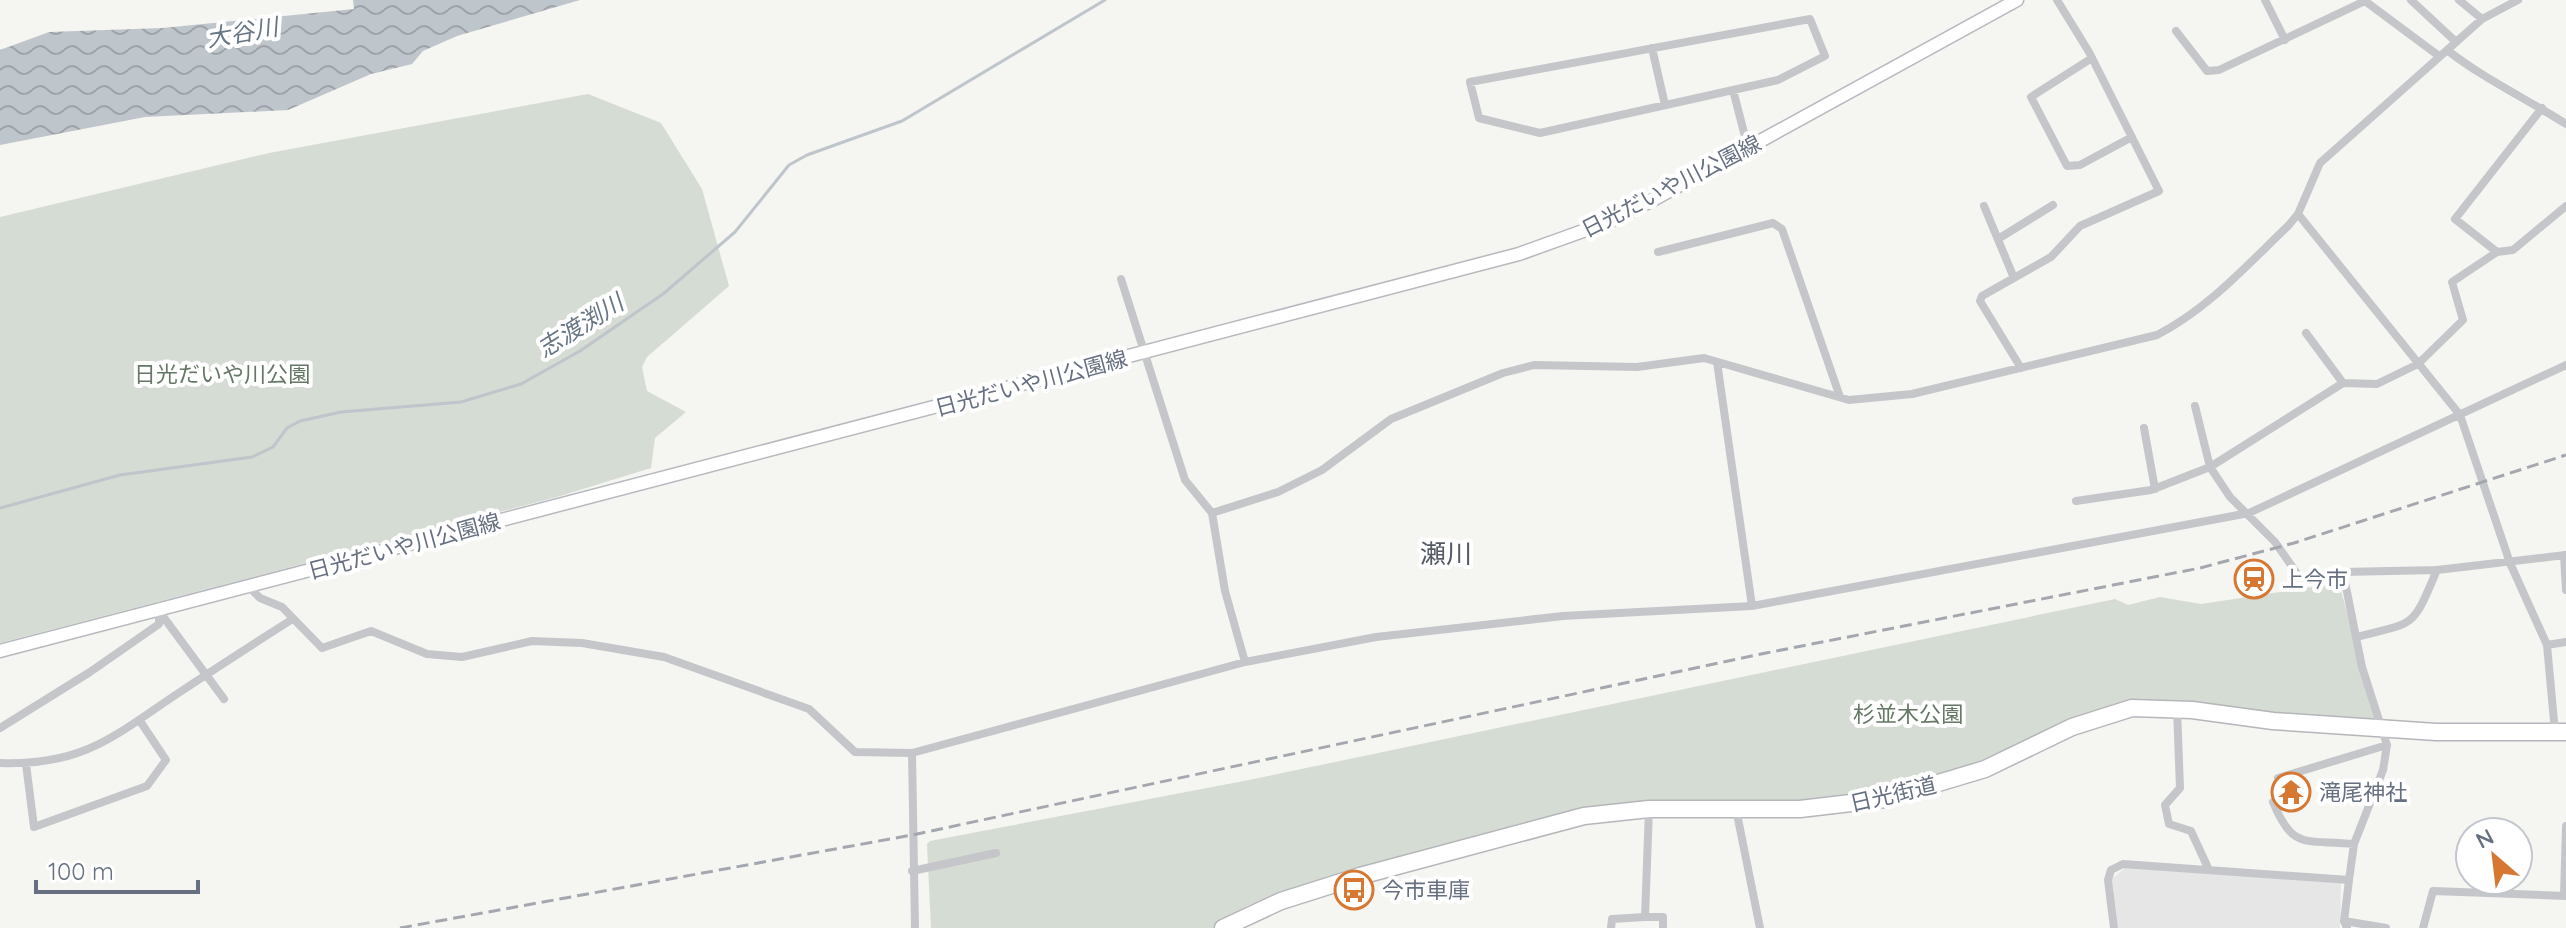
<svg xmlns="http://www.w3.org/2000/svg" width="2566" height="928" font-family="Quicksand,'Noto Sans JP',sans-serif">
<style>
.built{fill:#e5e6e5}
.park{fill:#d5dcd3}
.water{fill:url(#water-waves)}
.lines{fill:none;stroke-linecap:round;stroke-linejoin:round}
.stream{stroke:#bec5cb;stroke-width:3}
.secondary-casing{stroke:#b6b9be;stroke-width:15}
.highway-casing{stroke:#b4b6ba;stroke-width:19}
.street{stroke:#c4c6ca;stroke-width:8}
.secondary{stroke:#fff;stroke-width:12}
.highway{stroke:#fff;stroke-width:16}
.rail{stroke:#a4a8ae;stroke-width:3;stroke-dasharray:12 6;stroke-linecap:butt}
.labels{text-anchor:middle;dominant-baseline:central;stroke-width:8;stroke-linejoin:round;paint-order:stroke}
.street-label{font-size:22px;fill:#667081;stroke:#fff}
.park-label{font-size:22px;fill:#657865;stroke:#fff}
.poi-label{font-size:22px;fill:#667081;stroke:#fff;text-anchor:start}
.water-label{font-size:24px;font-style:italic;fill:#677785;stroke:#fff}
.quarter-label{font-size:26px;fill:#545a66;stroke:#fff}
</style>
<defs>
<pattern id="water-waves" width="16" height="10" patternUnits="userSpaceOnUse" patternTransform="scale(2)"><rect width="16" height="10" fill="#bec5cb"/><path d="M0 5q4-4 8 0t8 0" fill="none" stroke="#9ea4aa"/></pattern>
</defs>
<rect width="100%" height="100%" fill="#f5f5f2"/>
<path class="built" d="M2126,867L2341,883L2340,928H2118L2112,879Z"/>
<path class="park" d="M588,94L661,123L702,189L729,286L647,357L642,367L647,391L686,412L655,438L651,468L557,497L0,643V217L269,153Z
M2339,583L2377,724L2136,704L1929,784L1837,802H1664L1310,884L1247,906L1213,928H931L927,844L930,841L1249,780L2115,599L2128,605L2160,597L2201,604Z"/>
<path class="water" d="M353,0H580L457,36L423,51L412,64L371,74L288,110L145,117L0,145V50L49,32L163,28L354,9Z"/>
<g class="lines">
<path class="stream" d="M0,508L120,475L252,457L273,447L287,428L300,421L341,412L461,402L521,384L580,351L663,294L735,232L789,165L807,155L902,121L1105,0"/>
<defs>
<path id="secondary" d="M0,651L1519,254L1608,222L1651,201L2017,0"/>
<path id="highway" d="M1223,928L1281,901L1360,876L1584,816L1649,809H1800L1885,799L1985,769L2072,727L2132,708L2192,710L2273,721L2436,732H2566"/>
</defs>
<use href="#secondary" class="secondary-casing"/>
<use href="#highway" class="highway-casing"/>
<path class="street" d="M2265,0L2285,40
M2411,0L2455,41
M2459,0L2482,19
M1810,19L1825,56L1778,80L1540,133L1479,118L1470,82Z
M2176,31L2207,71L2219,70L2365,1L2439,56
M1652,48L1665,105
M2447,50C2484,79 2527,99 2566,124
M2092,58L2031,97L2067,166L2080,165L2132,137
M1733,90L1748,148
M1984,206L2014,278
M2298,214L2460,415L2510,563L2547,645L2555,732
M1998,239L2053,205
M1658,252L1773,223L1782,229L1840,397
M2497,252L2455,219L2542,108
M1121,279L1185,480L1212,513L1225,591L1245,662
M1717,362L1752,606
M2021,368L1980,301L1982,296L2051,257L2080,226L2159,191L2089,52L2057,0
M2343,383L2377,384L2418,364L2463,320L2452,282L2497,252L2513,250L2566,206
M2195,406L2210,467L2230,497L2275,542L2298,575L2308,579L2343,572L2437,570L2566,555
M2144,428L2155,489
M2076,501L2151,490L2210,467L2343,383L2306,333
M1212,513L1278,492L1322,470L1391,419L1503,373L1534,365L1637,367L1704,358L1849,400L1912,394L2157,335C2208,309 2247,265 2288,226L2298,214L2320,163L2482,19L2518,0
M2564,555L2566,590
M249,587L260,598L282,607L322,648L371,631L427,654L462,657L532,641L582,643L664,657L809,709L855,752L912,753L915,928
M159,611L224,699
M2356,637C2417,622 2412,628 2437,570
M2547,645L2566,642
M2177,709L2180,788L2165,805L2169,824L2191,831L2209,870
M0,728L90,672L159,624V610
M912,753L1245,662L1376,637L1563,616L1752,606L2249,513L2566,365
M0,763C86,766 116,734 183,690C219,666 255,643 291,620
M26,764L34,827L147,786L166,760L140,721
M2278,778L2387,745
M2273,802C2293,851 2305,839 2354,844
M1736,809L1760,928
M912,871L996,853
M2564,895L2566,826
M1645,917H1663V928
M2344,921L2386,928
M1611,928L1612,919L1645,917L1649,809
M2114,928L2108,880L2111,870L2123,864L2349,880L2354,844L2383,770L2387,745L2362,667L2343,572
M2347,928L2344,921L2349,880
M2423,928L2433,891L2566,896"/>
<use href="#secondary" class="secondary"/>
<use href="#highway" class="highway"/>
<path class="rail" d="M400,928L912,835L1766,653L2200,568L2294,543L2566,455"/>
</g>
<defs>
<symbol id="station-ring" viewBox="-11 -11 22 22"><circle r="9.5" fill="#fff" stroke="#d67832" stroke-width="1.5"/><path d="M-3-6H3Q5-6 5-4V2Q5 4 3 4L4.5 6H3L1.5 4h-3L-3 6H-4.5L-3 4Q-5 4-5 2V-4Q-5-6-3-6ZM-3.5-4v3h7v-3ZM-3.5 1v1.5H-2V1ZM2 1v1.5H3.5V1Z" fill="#d67832"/></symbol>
<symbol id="temple-ring" viewBox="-11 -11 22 22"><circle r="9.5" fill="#fff" stroke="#d67832" stroke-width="1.5"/><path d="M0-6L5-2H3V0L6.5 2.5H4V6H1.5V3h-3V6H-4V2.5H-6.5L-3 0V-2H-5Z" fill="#d67832"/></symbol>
<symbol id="bus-ring" viewBox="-11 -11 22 22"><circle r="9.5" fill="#fff" stroke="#d67832" stroke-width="1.5"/><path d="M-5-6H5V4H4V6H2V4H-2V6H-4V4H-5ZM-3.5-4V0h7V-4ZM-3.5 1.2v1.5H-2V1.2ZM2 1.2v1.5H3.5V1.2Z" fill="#d67832"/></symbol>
</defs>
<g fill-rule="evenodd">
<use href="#station-ring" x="2232" y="557" width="44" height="44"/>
<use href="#temple-ring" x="2269" y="770" width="44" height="44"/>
<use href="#bus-ring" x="1332" y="868" width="44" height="44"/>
</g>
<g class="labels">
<g class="street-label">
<text transform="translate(1671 186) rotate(-27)">日光だいや川公園線</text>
<text transform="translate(1031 383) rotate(-15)">日光だいや川公園線</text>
<text transform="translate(404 546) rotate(-15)">日光だいや川公園線</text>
<text transform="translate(1893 794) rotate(-13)">日光街道</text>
</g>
<g class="park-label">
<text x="222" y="374">日光だいや川公園</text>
<text x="1908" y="714">杉並木公園</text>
</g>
<g class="poi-label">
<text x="2282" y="579">上今市</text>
<text x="2319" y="792">滝尾神社</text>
<text x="1382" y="890">今市車庫</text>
</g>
<g class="water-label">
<text transform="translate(242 32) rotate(-10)">大谷川</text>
<text transform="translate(580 325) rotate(-32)">志渡渕川</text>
</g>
<g class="quarter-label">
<text x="1446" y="553">瀬川</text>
</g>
</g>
<g transform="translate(2494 856) rotate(332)"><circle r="38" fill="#ffffff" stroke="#c2c6cd" stroke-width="2"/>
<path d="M0-6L14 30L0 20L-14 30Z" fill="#d67832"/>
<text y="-12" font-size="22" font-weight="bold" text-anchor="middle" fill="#667081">N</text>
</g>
<path d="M36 880v12h162v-12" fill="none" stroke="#667081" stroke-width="4"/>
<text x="48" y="880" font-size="24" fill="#667081" stroke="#ffffff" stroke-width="6" paint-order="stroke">100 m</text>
</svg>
